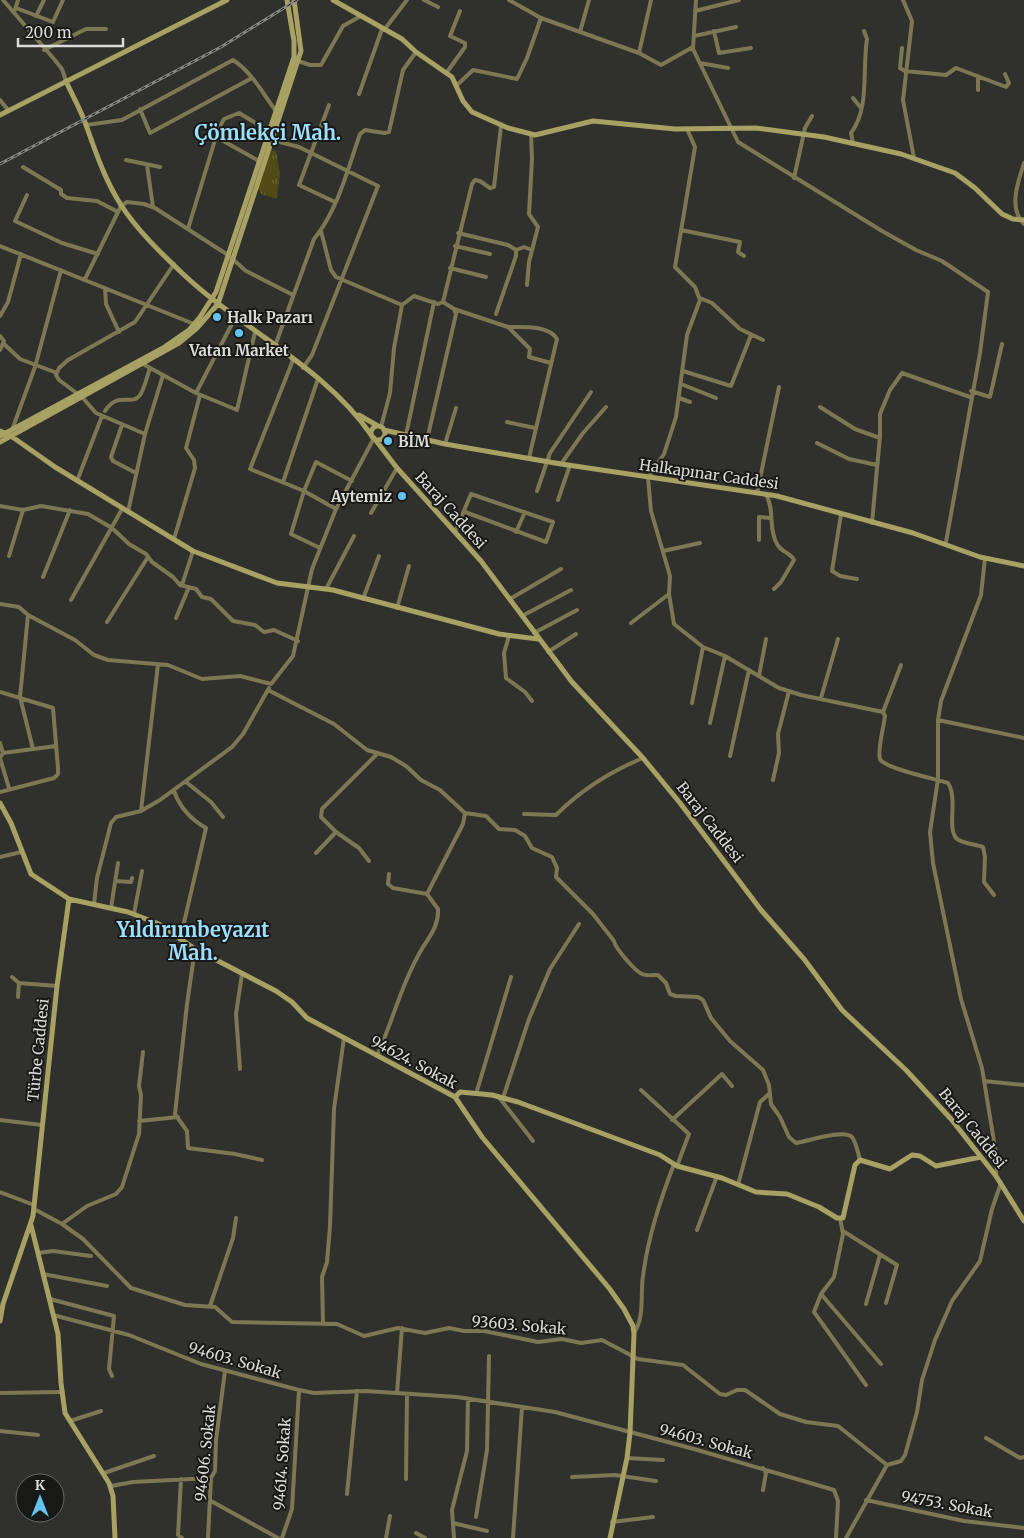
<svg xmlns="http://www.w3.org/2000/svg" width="1024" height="1538" font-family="Merriweather,serif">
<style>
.park{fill:url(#park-tufts)}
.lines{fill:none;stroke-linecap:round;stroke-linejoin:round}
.street{stroke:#7c7853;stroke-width:4}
.secondary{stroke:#a7a164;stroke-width:5}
.rail-casing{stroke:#878785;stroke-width:3}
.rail{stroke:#181816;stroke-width:1;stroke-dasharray:4;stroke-linecap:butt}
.poi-dot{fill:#65c4ef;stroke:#181816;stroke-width:2}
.labels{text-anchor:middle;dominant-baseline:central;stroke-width:4;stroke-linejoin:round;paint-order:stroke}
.poi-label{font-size:15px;font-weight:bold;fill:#dbdbd9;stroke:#181816;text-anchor:start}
.street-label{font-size:15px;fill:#dbdbd9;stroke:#181816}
.district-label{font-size:20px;font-weight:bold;fill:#9cdfff;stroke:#181816}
</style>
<defs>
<pattern id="park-tufts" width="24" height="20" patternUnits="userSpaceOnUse" patternTransform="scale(1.25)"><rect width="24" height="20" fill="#504a16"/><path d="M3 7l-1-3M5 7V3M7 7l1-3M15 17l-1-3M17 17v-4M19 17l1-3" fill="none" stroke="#696437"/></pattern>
</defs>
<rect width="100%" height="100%" fill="#30302d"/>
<path class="park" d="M271,150L276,151L280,173L277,199L261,194L258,188Z"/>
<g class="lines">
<path class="street" d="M3,0L54,59L62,69L66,81
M424,0L438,7
M509,0L541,18L639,53L661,65L693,47
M696,0L693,49L738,142L882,231L916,250L942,261L988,292L980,353L946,542
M903,0L912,21L903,100L914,158
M16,8L53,22L63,0
M15,10L18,0
M695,11L739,0
M36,16L44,0
M384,30L407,0
M714,31L719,53L751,48
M580,32L589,0
M694,36L736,27
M902,48L900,68L905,71L946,75L956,68L1006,87L1009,83L1005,74
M44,50L86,29H106
M639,53L651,0
M298,61L310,65H321L343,26L361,16
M700,63L728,68
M447,72L465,47V43L450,36L460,11
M978,76V90
M456,86L473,70L517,79L527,58L541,18
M359,94L382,29
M853,98L861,108
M0,100L9,111
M329,105L299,185L335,202
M140,109L150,133L252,78
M86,125L122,120L233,60C252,72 263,94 276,111
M687,129L695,147L675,267L695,287L700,300L687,335L676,417L664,454L648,478L651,511L670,576L669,594L674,624L703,647L725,656L779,688L801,695L883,712L885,716C884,726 877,751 880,759C883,768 936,779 948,783C958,798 947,827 956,838C962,844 976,844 983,847L985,857L984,882L994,895
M216,137L259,161
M272,140L299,147L378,186L312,355L303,368
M853,143L851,133C870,108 862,70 867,39L864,31
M126,160L160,167
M1024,163C1018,182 1008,208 1024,224
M147,165L153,207
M23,167L61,190V194L67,198L97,201L118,212
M794,178L805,128L812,116
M27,195L15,221L62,243L98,254
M188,229L218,130L224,119L239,113L269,131
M681,230L740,242L738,252L744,256
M321,231L331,270L336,277L402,305
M458,233L508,245L516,250V256L496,314
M0,246L194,324
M455,246L490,254
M516,250L524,247L532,250
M450,268L486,277
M85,279L121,206L127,202L144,204L155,208L228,255L246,271L293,295
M527,285L529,262L538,227L529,214L532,159L531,134
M105,288L106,304L119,332
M700,298L712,303L740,329L763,340
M454,309L508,327L530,349L529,357L551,363
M0,316L8,302L21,254
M508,327C523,327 549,325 557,339L529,458
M0,336L4,341L0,350
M4,344L20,359L57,373
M275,346L314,239C338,210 348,168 360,134L365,130L384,133L389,132L403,70L416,52
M293,360L250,469L304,491L336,509
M141,363L196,393L237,410L255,332
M683,371L731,386L751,335
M681,384L716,398
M971,391L990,397L1002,344
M196,393L235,318
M679,398L690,402
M820,407L855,429L880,438
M105,411C118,390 132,407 140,395C145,388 147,376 150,368
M507,422L535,428
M122,425L111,457L113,461L136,473
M381,427L390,393L394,348L402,305L414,296L438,304L443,302L472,184L475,180L480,181L490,188L494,187L501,126
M12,430L35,367L61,270
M145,434L96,413L82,397L59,380L56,375L59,368L68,360L135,322L174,264
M406,435L434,302
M427,440L456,314L454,309L443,302
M817,443L849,459L877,465
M445,444L456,408
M561,464L583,433L606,407
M77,481L102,416
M283,482L318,379
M537,491L550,453L591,392
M757,493L779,387
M766,495C775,509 768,529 777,544C781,552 791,553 794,560L781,582L774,589
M558,500L570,465
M0,506L23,510L41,506L88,514L112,528L129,544L146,554L152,562L173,577L180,585L196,589L202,597L211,599L233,621L255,625L264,632L274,630L298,641
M128,512L145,434L163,375
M371,513L397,468
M841,514L832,571L840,576L857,579
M872,523L880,436V414L890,390L902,373L970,397
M455,532L471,494L553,522L546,542L465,512
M516,532L525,512
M174,539L195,468L194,460L186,448L200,395
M759,540V517L770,518
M320,548L291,534L304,491L316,462L352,481
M663,551L700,543
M9,556L23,510
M985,558L981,595L941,701L938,720V779L930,832L933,863L961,999L982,1068L997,1160L996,1176
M43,577L70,510
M180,585L183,582L193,551
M326,589L354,536
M363,599L379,556
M510,599L561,569
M71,600L122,509
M0,604L19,607L28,615L75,640L94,655L108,660L168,665L202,679L240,676L271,684L293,656L312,569L336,509L374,438
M397,608L409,566
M28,615L20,697L33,749
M522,616L571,590
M176,618L189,587
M107,622L148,557
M631,623L669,594
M534,633L577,610
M509,636L504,653L506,678L525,692L532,701
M548,652L576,634
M759,676L766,639
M268,690L334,724L367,750L391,757L406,766L421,780L440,790L465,813L463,824L427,894L438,909C439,924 431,935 423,947C402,982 393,1020 377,1056
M0,692L53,708L58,768V774L54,778L0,792
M821,698L838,639
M692,703L703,647
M883,712L901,665
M938,720L1024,738
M710,723L725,656
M0,743L3,753
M730,756L749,670
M773,780L779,753L778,734L789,691
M186,782L211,802L223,817
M9,788L0,758L3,753L56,746
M174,791C180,808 190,819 206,828L180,940
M141,811L158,664
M465,813L486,816L499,829L515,830L525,836L532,848L552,857L557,868L556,877L593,914L614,941C615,948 635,971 642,974C646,976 654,975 658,975L666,983L670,994L676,996L698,997L703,1000L711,1018L730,1041L763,1070L769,1085L771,1104L780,1117L789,1137L796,1143C809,1141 843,1129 852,1137C856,1142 858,1153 860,1160
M524,814L556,815C581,790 609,772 643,758
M316,853L336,832
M0,857L21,852
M369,861L359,848L336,832L321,817L322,809L378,753
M389,874L388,884L393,888L427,894
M115,881L131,882L132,878
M94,904L97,878L111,823L116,817L141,811L160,800L232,747L243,734L269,688
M111,908L118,863
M134,914L142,871
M195,949L187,1004L175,1114L187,1131L188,1148L235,1154L262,1160
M12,977L19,983L57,986
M18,997L19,983
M240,1069L236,1014L242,974
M984,1081L1024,1085
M641,1090L689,1134L677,1166
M476,1094L511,977
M498,1096L533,1141
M503,1098L529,1019L550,969L579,924
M0,1120L42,1125
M672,1120L722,1074L732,1086
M139,1121L178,1117
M738,1185L760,1102L769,1094
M0,1192L34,1205
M34,1209L62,1224L83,1239L131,1288L185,1305L215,1307L232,1322L337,1324L364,1336L398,1328L425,1333L449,1328L464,1331H484L538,1342L562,1339L581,1343L602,1340L638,1359L683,1365L720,1394L726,1395L737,1390H745L780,1414L806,1422L838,1426L887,1465
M840,1218L843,1234L834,1277L821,1294L881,1364
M62,1224L87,1206L116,1194L122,1187L139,1134L141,1095L139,1086L143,1052
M697,1230L717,1176
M843,1231L897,1265L886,1303
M38,1253L53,1251L91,1256
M43,1274L107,1286
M821,1294L814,1312L866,1385
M50,1299L114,1316L109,1369L112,1376
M866,1304L880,1255
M210,1306L233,1238L236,1218
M53,1315L129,1335L201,1364L299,1390L314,1393L366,1391L457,1397L555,1412L694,1449L834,1490L838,1501L836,1538
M323,1324L322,1277L327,1262L330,1226L334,1109L344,1038
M634,1333C645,1316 640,1296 643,1276C648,1237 660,1201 674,1164
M0,1393L62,1392
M397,1393L402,1328
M70,1421L101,1411
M0,1431L38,1435
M986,1438L1020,1458L1024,1457
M627,1458L663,1460
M887,1465L901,1461L905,1455L917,1412L922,1380L935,1340L952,1301L980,1261L992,1209L1001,1183
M763,1468L766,1473L763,1490
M104,1473L154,1456
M572,1477L615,1475L656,1481
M181,1479L178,1535L182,1538
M406,1479L407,1394
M111,1486L133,1482L211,1478
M347,1494L357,1391
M866,1500L964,1521L1024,1528
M211,1501L278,1538
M476,1517L487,1450L489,1356
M612,1522L653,1517
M453,1523L487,1531
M416,1533L425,1538
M208,1538L211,1478L215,1471L216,1440L225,1371
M282,1538L292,1509L299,1390
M386,1538L390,1516
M454,1538L452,1510L467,1451L468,1399
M513,1538L522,1407
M846,1538L887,1465"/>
<path class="secondary" d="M333,0L402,39L416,52L452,77L463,101L472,112L508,128L535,135L593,121L675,129L756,128L824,137L901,154L955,173L975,188L1002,214L1013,219L1024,220
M66,81C72,95 81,110 86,125C96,153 105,180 121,205C137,230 161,253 182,273C242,330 324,366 372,436
M0,115L227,0
M359,415L378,426
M371 433a7 7 0 1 1 14 0a7 7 0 1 1-14 0Z
M384,430L445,444L561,464L777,496L913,533L980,557L1024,566
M0,431L11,436L55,467L193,551L277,583L333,590L499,634L538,639
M0,436L163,348L189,330L200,317L216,292L294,57V41L287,0
M374,438L397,468L481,561L572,682L643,758L680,803L761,910L804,959L842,1010L906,1070L951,1119L996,1176L1024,1221
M0,442L179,343L197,328L218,304L301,51L294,0
M0,803L11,823L31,874L69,899L57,986L33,1216L3,1304L0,1321
M69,899L128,912L159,924L195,949L276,991L292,1002L307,1018L455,1097L482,1137L609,1288L624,1309L633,1326L634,1334L630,1433L627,1458L610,1538
M455,1097L460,1092L492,1095L518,1102L660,1155L677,1166L722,1178L756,1192L787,1194L819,1207L837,1218H843L855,1165L860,1160L890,1169L912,1155L920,1156L936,1166L981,1157
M31,1225L58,1334L61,1383L65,1413L109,1483L113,1496L115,1538"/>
<defs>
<path id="rail" d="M0,164L221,47L297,0"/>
</defs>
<use href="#rail" class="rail-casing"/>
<use href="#rail" class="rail"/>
</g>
<g class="poi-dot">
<circle cx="217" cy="317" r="5"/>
<circle cx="239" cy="333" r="5"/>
<circle cx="388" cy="441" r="5"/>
<circle cx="402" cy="496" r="5"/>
</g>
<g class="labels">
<g class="poi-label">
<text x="227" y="317">Halk Pazarı</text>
<text x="239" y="350" text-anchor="middle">Vatan Market</text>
<text x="398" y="441">BİM</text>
<text x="392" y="496" text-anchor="end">Aytemiz</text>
</g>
<g class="street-label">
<text transform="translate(709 474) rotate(8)">Halkapınar Caddesi</text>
<text transform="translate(451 510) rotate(48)">Baraj Caddesi</text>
<text transform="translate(710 822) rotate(52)">Baraj Caddesi</text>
<text transform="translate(38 1050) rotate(-84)">Türbe Caddesi</text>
<text transform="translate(414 1062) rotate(28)">94624. Sokak</text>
<text transform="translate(973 1128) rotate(51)">Baraj Caddesi</text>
<text transform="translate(519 1325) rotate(5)">93603. Sokak</text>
<text transform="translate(235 1360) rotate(16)">94603. Sokak</text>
<text transform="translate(706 1441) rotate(15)">94603. Sokak</text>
<text transform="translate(205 1453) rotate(-84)">94606. Sokak</text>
<text transform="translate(282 1464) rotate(-86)">94614. Sokak</text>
<text transform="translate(947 1504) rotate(10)">94753. Sokak</text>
</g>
<g class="district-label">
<text x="268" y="132">Çömlekçi Mah.</text>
<text x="193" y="929">Yıldırımbeyazıt<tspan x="193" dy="23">Mah.</tspan></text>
</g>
</g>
<g transform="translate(40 1498)"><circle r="24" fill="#181816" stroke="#666664"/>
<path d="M0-4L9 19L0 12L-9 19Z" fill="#65c4ef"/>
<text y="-8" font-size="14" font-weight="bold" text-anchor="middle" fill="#dbdbd9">K</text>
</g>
<path d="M18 38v8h105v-8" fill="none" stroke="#dbdbd9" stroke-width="2.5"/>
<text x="25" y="38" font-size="15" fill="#dbdbd9" stroke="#181816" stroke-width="4" paint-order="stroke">200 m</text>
</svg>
